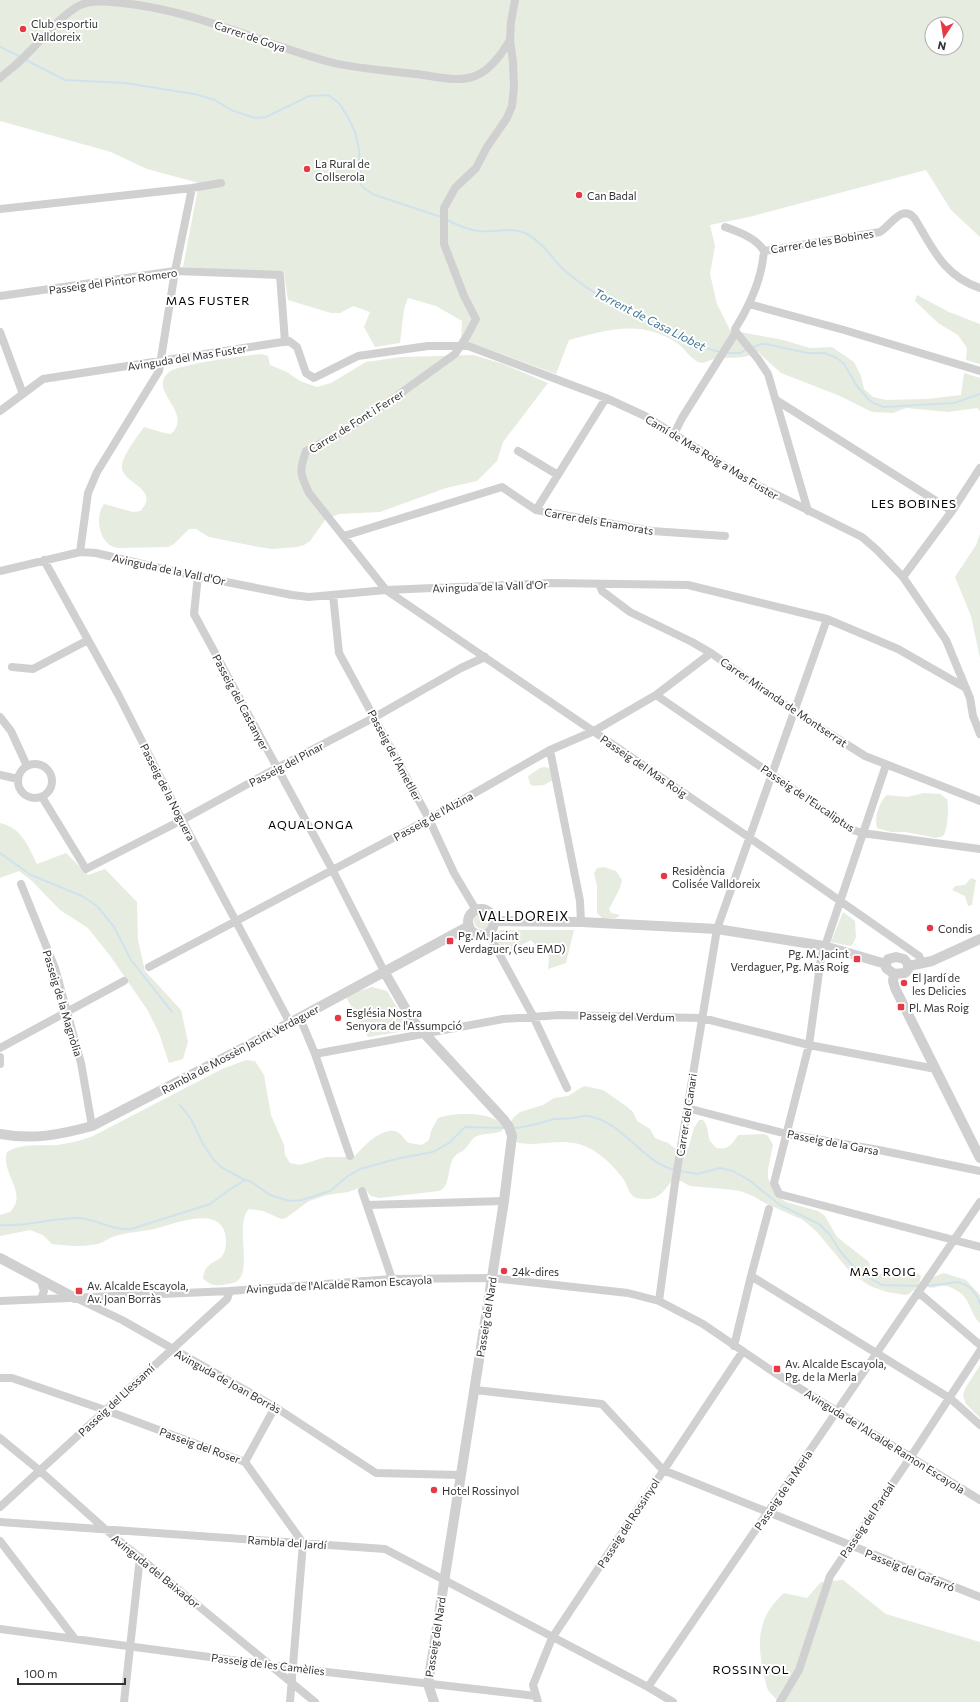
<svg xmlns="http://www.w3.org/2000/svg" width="980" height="1702" font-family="Commissioner,sans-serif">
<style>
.green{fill:#e6ecdf;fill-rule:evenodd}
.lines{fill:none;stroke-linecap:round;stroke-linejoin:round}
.stream{stroke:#cfe2ee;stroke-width:2}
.minor{stroke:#d0d0d0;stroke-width:8}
.tertiary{stroke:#d0d0d0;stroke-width:10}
.poi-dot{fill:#e63946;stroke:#fff;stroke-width:1.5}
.labels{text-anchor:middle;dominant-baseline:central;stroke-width:4;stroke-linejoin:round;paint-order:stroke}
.poi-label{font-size:11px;fill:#333;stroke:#fff;text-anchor:start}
.street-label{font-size:11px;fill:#333;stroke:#fff}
.neighbourhood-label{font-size:12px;letter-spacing:1px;fill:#000;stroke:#fff}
.water-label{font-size:12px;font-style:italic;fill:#3f7597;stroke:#fff}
.quarter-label{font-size:13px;letter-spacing:1px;fill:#000;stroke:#fff}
</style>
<rect width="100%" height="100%" fill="#fff"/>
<path class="green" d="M0,0H980V237L951,210L926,170L749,217L710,225L715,246L710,274L717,304L730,330L783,340L810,348L832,347L854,362L861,376L864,389L873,397L886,400L927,399L961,395L964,373L980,378V411L977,408L948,412L906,408L893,413L872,412L840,396L781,373L758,352C739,360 738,357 719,358C710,358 705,366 696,361C690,357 686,351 681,346C673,339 661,334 651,331C623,324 596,333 569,340L556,374L479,346L461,342L462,321L436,306L408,298L404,309L400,343L375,347L364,327L370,312L353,306L340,313H331L288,300L284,273L183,267L199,183L147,169L111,152L0,121ZM932,24H956V48H932Z
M917,295L949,312L980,324V364L966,360L967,348L958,335L938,323L915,301Z
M261,354L268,356L270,365L287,372L300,381L317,387L331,383L366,362L401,357L474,355L503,364L548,383L503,442L497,461L477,481L446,488L380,512L339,514L325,520L310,541L304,545L297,547L272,549L259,547L209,537L196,529H189L174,544L168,547L118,548C99,545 94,518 104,504L133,512L140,511C161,490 125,484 122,469C120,458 138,436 144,427L164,433L171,434C194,412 148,392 168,373C177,364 245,356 261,354Z
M980,534V658L971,616L955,577L976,545Z
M545,767L551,769L553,780L544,785L533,786L530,784L528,776L540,768Z
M924,793L940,794L947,799C949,806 948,831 943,836L936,838L906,832H891L877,828C874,818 879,802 887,795L907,797Z
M0,823C22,828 28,846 37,864L66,853L88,875L105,869L137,902L138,940L145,971L181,1010L188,1042L183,1059L169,1063L159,1033L148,1011L111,957L88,928L60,910L32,881L19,871L0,878Z
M604,867L616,871L622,880L620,888L609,909L611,913L620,915L616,918H602L597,913V886L594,873L597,868Z
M971,878L976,880L972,905L968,906L965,896L952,890L955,886L965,885Z
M843,912L855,921L856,937L853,944L850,946L831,942Z
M474 921a8 8 0 1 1 16 0a8 8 0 1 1-16 0Z
M501,930H574L566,963L548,969C549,959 552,941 536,946L531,940L509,952L505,944L500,947C497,940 493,934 501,930Z
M372,987L387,991L411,1030L368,1037L345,995Z
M246,1060L255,1061L264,1075L271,1115L284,1145L285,1155L290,1163L300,1165L326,1157H354C362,1148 380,1128 395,1131C401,1132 404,1140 409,1143L422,1145L429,1140L431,1131L438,1118C453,1112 494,1111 503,1126L502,1131C495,1134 488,1133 480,1135C471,1137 471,1143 465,1149C462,1152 458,1153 455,1156C446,1166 452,1186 439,1191L379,1198L371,1196L365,1189L361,1187L348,1192L327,1195L309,1201L286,1218L281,1219L263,1211L249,1209C234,1224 253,1270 237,1281C233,1284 227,1284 222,1285C214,1286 208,1284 203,1278C206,1256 225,1267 226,1243C227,1201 175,1224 154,1229C141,1232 128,1232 115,1236C109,1238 104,1242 98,1244C83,1247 68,1246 52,1244L43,1235L30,1230L0,1236V1215L10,1212C29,1193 0,1173 7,1152C21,1143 41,1146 57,1145C69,1143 81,1141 93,1136L222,1069Z
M584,1086L603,1090L626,1106L633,1112L637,1121L650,1129L655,1138L668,1143L680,1152H684L688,1149L694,1128L699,1120H703C709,1127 707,1133 710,1141L716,1148C729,1150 732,1144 738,1135L764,1134L768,1136L773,1145L768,1169V1178L775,1194L786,1202L818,1211L825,1216L837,1237L869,1262L871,1271L884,1275L917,1273L921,1276L919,1285L909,1294L905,1295L887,1292L870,1286L851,1273L817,1232L803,1220L765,1203L753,1196L740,1191L725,1189L690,1186L675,1178C668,1183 665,1193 656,1197C651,1200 638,1200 633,1196C628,1192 627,1184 624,1180C614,1166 599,1151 582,1145C559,1137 538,1148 516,1142L511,1122L513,1118L520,1112L543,1105L554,1098L568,1096Z
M944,1273L966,1280L980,1295V1323C970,1314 971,1300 959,1292C954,1289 948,1285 942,1286C936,1286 932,1290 927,1286L933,1277Z
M980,1365V1418L966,1404L963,1395L966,1387Z
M843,1580L886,1614L980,1642V1702H779C775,1698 771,1694 768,1690C765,1683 764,1674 762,1666C757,1635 760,1615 784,1593L807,1598L821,1582Z"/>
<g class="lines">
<path class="stream" d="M0,47L21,57
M24,59L65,80L125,83L194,94L215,100L231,110L255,118L266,117L309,96L328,95L339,103L348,117L355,132L359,150L360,179L361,185L365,189L375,195L441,217
M447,220C457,225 468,230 479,231C494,233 512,226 527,234C542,242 552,258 564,270C596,298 637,317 675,334C690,341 704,349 720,352
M751,348L761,344H766L807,353H825L837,358L844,364L857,386L869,400L873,403L884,407L954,403L980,394
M726,353H740L747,349
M0,853L31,875L82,896L97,906L114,927L131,960L172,1012
M179,1104L191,1119L203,1144L213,1159L221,1167L245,1180
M513,1128C527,1128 541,1122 555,1119C561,1118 567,1119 573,1118C579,1118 583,1115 588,1116C624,1122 641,1162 675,1170
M680,1171L697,1174L720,1168L733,1171L749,1180L780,1205L819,1224L830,1235L840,1251L854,1267L868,1277L882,1285L919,1286
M0,1225C24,1227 52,1218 77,1218C95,1218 112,1231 131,1229L210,1204L229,1190L245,1180L250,1181L270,1195L289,1201L302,1200L330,1191L348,1176L360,1169L400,1158L433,1152L449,1143L465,1127L504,1128
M926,1286L958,1282C969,1285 977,1293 980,1304"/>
<path class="minor" d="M515,0L511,22L510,40L513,62L514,87L512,106L507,118L487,147L476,168L455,188L444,208V244L464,296L476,319L467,336L455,354L394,398L346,430L306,451C299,471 300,474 309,493L386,590L750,838L919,956L923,964
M0,78C9,70 19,63 27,54C43,39 65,9 86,3C98,0 111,2 122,3C193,10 258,42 326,61C354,69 386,70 416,74C434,76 458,83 475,76C491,70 502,53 510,40
M0,209L192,188L221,183
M725,227C739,232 756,238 764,251
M764,251L880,232C891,225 903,203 915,219C933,249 944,276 980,288
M0,296L175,271L280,275L285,342
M749,304L844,330L980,371
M0,332L23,394
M736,332L758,359L768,374L808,511
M776,400L952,511
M0,411L43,379L289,341L297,347L306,373L314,378L358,356L428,346H468L606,398L645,416L749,481L862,537L877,550L903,577L946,640L970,698L973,716L980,734
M674,434L682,418L736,332L735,329C750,305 762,278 764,251
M518,451L558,475
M536,510L606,398
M344,536L502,487L536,510L652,531L725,536
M80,552L88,493L97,472L159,371L175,271L192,188
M44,560L119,696L182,820L290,1023
M0,571L80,552L96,553L176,572L292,595L309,597L386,590L552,583L688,585L827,619L898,649L966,688
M198,575L194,614L332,869L385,973
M903,577L952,511L980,468
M599,584L602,591L630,612L692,642L711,653L794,711L865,756L980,801
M333,595L339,653L429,819L454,873L476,910
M12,667L33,669L88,640
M656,695L853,830L862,833L980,849
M0,717L11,731L27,766
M550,750L580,901L581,922
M18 781a17 17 0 1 1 34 0a17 17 0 1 1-34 0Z
M886,765L821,958L809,1045L774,1183L779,1194L980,1247
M0,775L18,779
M42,797L86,869L182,820L277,768L375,717L461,668L485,657
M21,884L55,968L81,1063L92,1126
M488,933L533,1016L567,1088
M149,967L429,819L550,750L594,731L656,695L711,653
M300,1018L315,1054L350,1156
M0,1048L124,981
M315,1054L503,1019L559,1015L702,1018L809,1045L936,1069
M0,1057V1064
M687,1108L787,1134L879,1150L980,1171
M362,1191L392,1279
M367,1205L504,1201
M751,1276L951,1399L980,1425
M918,1292L980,1345
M76,1298L122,1320L275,1407L376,1473L461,1475
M41,1299L44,1291L41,1281
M0,1301L230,1291L392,1279L492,1278L628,1293L659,1301L703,1324L775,1373L980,1500
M659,1301L675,1183L717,929L827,619
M734,1346L751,1276L769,1209
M0,1378H12L105,1410L245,1462L303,1543L290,1702
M475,1390L602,1404L663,1470L980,1597
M0,1438L39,1470L105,1529L315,1702
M245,1462L275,1407
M0,1507L227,1299L230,1291
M0,1522L385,1549L648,1687L673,1702
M0,1541L75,1639
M0,1629L292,1668L536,1696
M648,1687L980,1202
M124,1702L140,1557
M538,1702L533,1685L552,1638L743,1351
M780,1702L799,1670L830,1576L910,1458L980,1351"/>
<path class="tertiary" d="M468 922a13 13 0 1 1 26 0a13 13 0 1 1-26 0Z
M494,921L581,922L717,929L824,946L886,964
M896,957L904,959L908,964V970L905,973L894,974L886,968V964L888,959Z
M909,966L932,961L980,939
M385,973L412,1020L504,1120L509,1127L512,1136L504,1201L428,1684L434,1702
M894,974L893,981L895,988L980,1158
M0,1134C33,1140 59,1135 92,1126L247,1046L469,926
M0,1258L75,1298"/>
</g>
<g class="poi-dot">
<circle cx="23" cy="29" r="4"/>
<circle cx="307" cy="169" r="4"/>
<circle cx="579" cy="195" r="4"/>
<circle cx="664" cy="876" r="4"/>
<circle cx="930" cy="928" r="4"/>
<rect x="446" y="937" width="8" height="8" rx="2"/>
<rect x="853" y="955" width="8" height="8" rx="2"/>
<circle cx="904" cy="983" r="4"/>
<rect x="897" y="1003" width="8" height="8" rx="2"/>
<circle cx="338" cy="1018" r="4"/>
<circle cx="504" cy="1271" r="4"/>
<rect x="75" y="1287" width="8" height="8" rx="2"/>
<rect x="773" y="1365" width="8" height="8" rx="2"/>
<circle cx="434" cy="1490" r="4"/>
</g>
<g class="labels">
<g class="poi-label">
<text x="31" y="23">Club esportiu<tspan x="31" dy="13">Valldoreix</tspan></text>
<text x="315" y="163">La Rural de<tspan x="315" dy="13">Collserola</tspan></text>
<text x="587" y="195">Can Badal</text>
<text x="672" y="870">Residència<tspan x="672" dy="13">Colisée Valldoreix</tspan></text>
<text x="938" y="928">Condis</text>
<text x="458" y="935">Pg. M. Jacint<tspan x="458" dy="13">Verdaguer, (seu EMD)</tspan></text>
<text x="849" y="953" text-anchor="end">Pg. M. Jacint<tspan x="849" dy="13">Verdaguer, Pg. Mas Roig</tspan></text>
<text x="912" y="977">El Jardí de<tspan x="912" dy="13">les Delicies</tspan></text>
<text x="909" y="1007">Pl. Mas Roig</text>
<text x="346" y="1012">Església Nostra<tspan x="346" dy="13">Senyora de l'Assumpció</tspan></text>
<text x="512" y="1271">24k-dires</text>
<text x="87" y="1285">Av. Alcalde Escayola,<tspan x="87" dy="13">Av. Joan Borràs</tspan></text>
<text x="785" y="1363">Av. Alcalde Escayola,<tspan x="785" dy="13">Pg. de la Merla</tspan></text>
<text x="442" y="1490">Hotel Rossinyol</text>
</g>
<g class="street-label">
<text transform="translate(250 36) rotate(19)">Carrer de Goya</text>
<text transform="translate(822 241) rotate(-9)">Carrer de les Bobines</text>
<text transform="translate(113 281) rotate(-8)">Passeig del Pintor Romero</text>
<text transform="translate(187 357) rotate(-9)">Avinguda del Mas Fuster</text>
<text transform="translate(356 421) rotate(-32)">Carrer de Font i Ferrer</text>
<text transform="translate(712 457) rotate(31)">Camí de Mas Roig a Mas Fuster</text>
<text transform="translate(599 521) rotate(10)">Carrer dels Enamorats</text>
<text transform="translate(169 569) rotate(12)">Avinguda de la Vall d'Or</text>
<text transform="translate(490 586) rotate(-2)">Avinguda de la Vall d'Or</text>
<text transform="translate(241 702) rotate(62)">Passeig del Castanyer</text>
<text transform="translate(784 702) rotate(34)">Carrer Miranda de Montserrat</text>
<text transform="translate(395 755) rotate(62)">Passeig de l'Ametller</text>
<text transform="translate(286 764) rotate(-28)">Passeig del Pinar</text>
<text transform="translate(644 766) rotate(34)">Passeig del Mas Roig</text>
<text transform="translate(168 792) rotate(63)">Passeig de la Noguera</text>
<text transform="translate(808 798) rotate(34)">Passeig de l'Eucaliptus</text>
<text transform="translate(433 816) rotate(-29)">Passeig de l'Alzina</text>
<text transform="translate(63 1003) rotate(73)">Passeig de la Magnòlia</text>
<text transform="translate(627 1016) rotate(1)">Passeig del Verdum</text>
<text transform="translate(240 1049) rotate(-28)">Rambla de Mossèn Jacint Verdaguer</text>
<text transform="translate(686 1115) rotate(-81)">Carrer del Canari</text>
<text transform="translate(833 1142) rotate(11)">Passeig de la Garsa</text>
<text transform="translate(339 1284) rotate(-3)">Avinguda de l'Alcalde Ramon Escayola</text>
<text transform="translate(486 1317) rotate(-81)">Passeig del Nard</text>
<text transform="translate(228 1381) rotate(29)">Avinguda de Joan Borràs</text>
<text transform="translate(116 1400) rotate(-43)">Passeig del Llessamí</text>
<text transform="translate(885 1441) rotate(32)">Avinguda de l'Alcalde Ramon Escayola</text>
<text transform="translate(200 1445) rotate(20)">Passeig del Roser</text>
<text transform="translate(783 1490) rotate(-56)">Passeig de la Merla</text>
<text transform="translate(867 1520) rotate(-56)">Passeig del Pardal</text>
<text transform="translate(628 1523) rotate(-57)">Passeig del Rossinyol</text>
<text transform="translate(287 1542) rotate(4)">Rambla del Jardí</text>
<text transform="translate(910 1570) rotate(22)">Passeig del Gafarró</text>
<text transform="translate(156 1571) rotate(39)">Avinguda del Baixador</text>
<text transform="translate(435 1637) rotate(-81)">Passeig del Nard</text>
<text transform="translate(268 1664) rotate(7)">Passeig de les Camèlies</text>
</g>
<g class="neighbourhood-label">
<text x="208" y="300">MAS FUSTER</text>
<text x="914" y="503">LES BOBINES</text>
<text x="311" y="824">AQUALONGA</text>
<text x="883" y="1271">MAS ROIG</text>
<text x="751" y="1669">ROSSINYOL</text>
</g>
<g class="water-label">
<text transform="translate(650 319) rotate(27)">Torrent de Casa Llobet</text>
</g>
<g class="quarter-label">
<text x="524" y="916">VALLDOREIX</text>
</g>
</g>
<g transform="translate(944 36) rotate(192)"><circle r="19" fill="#ffffff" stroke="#adadad"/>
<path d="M0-3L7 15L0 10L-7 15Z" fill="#e63946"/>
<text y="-6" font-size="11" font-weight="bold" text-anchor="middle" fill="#333333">N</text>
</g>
<path d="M18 1678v6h107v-6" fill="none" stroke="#333333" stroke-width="2"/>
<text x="24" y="1678" font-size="12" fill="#333333" stroke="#ffffff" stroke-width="3" paint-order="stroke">100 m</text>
</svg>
